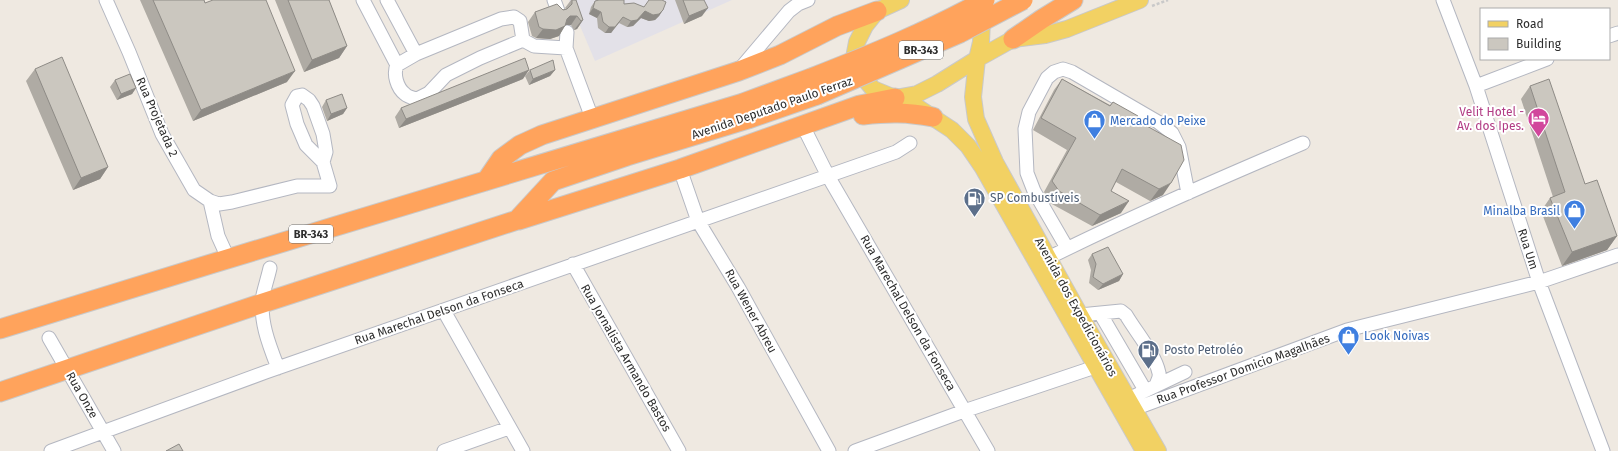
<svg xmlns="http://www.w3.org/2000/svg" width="1618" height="451" font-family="'Fira Sans',sans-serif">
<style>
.industrial{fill:#e3e1e8}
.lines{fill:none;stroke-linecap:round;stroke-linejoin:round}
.minor-casing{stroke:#b4b7c1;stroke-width:15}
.major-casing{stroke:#c9c9c9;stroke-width:18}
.highway-casing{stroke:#c9c9c9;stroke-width:21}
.path{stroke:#c9c9c9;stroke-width:2.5;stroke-dasharray:3 2;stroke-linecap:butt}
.minor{stroke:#fff;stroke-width:13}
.major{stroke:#f2d163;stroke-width:16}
.highway{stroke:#ffa35c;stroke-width:19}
.highway-bridge-casing{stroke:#c9c9c9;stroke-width:21;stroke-linecap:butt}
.highway-bridge{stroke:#ffa35c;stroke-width:19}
.wall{fill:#afaba4}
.shaded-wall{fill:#8e8b86}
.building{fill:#cbc7bf;stroke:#8e8b86}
.labels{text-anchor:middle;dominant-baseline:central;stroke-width:4;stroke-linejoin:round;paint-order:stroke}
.shield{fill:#fff;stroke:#6d6d6d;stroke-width:1}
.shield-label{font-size:11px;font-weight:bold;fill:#2e2e2e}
.street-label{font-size:12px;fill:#2e2e2e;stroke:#fff}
.hotel-label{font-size:12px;fill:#b23c85;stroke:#fff;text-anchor:end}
.shop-label{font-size:12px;fill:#366cbe;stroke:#fff;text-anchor:start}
.service-label{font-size:12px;fill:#4e5e75;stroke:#fff;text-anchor:start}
</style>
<rect width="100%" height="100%" fill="#efe9e1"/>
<path class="industrial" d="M569,0H732L595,61Z"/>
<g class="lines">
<defs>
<path id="minor" d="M106,0L129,52L162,134L194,190L210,201L219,204L232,202L297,186H330L323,162L306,145L297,124L292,105L297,96L302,95L309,100L313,106L323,134L326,152L323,162
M363,0L397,65
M387,0L416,54
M554,0L558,11
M1443,0L1476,86L1539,282L1603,451
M567,32L566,48L592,118
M1609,36L1618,33
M523,40L480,58L446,75L429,93L417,99C413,98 408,97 405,94C397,88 393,74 397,65L416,54L501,19L514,17L520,21L523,40L534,46L566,48
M740,69L789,11L798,4L808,0
M1476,86L1547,59
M803,126L828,176L988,451
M680,169L698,221L738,287L829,451
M210,201L218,236L228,258
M1067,248L1034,191L1027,173L1025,129L1029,112L1047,78L1054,72L1063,69L1072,72L1158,122L1172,133L1179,147L1188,193
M1040,262C1126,219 1214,181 1303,143
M573,264L679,451
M270,268C268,277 265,286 263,295C259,320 269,345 278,368
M444,311L523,451
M1100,313L1145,390
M1080,315L1121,311L1126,315C1136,332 1155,354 1159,373C1160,377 1158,380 1156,385
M49,338L114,451
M1128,399L1185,372
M1126,412L1347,330L1539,282L1618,255
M51,451L266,372L879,158L896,152L910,143
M444,451L509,428
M855,451L964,411L1104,364"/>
<path id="major" d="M901,0L877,11L865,26L857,42L854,58L859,72L873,89L917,107L952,130L968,146L983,168L1144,451
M980,11L982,20L981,42L977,59L973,97L976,119L995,162L1080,315L1158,451
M895,98L917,94L937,84L977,59L1013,39L1045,35L1067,29L1140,0"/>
<path id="highway" d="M1013,39L1042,19L1073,0
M863,115C889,112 907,112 933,117
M486,181L501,159L520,145L542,135L739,71L780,55L837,26L877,11
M519,220L680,169L860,105L895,98
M0,329L214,263L743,103L811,78
M0,392L263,303L517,220L553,181L627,156L748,119L817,95"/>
</defs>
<use href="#minor" class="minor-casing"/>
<use href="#major" class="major-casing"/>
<use href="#highway" class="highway-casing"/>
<path class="path" d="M1152,6L1168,0"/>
<use href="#minor" class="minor"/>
<use href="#major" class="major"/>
<use href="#highway" class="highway"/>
<defs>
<path id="highway-bridge" d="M811,78C870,55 929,31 985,0
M817,95L960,33L1023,0"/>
</defs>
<use href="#highway-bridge" class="highway-bridge-casing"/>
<use href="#highway-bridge" class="highway-bridge"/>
</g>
<path class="wall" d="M140,0H204L205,3L287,82L193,121Z
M275,0H329L347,46L339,58L304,72Z
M571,0H576L583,20L577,29L574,30L571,25H565L559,36L550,39L536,38L532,36L528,22L535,12L566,9L565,8Z
M675,0H704L702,16L684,24Z
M595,1L644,7L663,10L659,16L655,20L649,21L641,18L633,26L627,27L619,23L611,33H605L598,28L597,18L589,14L591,7Z
M35,69L108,167L100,179L73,190L26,81Z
M530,70H555L550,76L529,85L525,76Z
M523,79L399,128L395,117L401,108Z
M1062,79L1110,105L1113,102L1136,120L1163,195L1150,201L1116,182L1111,191L1121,213L1092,226L1050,203L1044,192L1067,150L1033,130L1054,90Z
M115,80L136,88L132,94L117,100L110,87Z
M1530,86L1585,184L1617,236L1607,250L1562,266L1541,211L1550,198L1553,197L1521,99Z
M326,100L347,108L343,114L327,121L322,107Z
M1092,254L1123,274L1119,281L1098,290L1089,283L1091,270L1088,260Z"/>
<path class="shaded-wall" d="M593,8L601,12L597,18L589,14Z
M708,8L702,16L684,24L689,16Z
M663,10L659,16L655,20L649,21L641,18L633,26L627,27L631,21L645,11Z
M570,16H577L571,25H564L567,19Z
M623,17L611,33H605L609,27Z
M583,20L577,29L574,30L581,21Z
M565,26L559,36L550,39L536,38L543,29Z
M347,46L339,58L304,72L312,60Z
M529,70L523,79L399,128L406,119Z
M555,70L550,76L529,85L533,79Z
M295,71L287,82L193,121L201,110Z
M136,88L132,94L117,100L121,94Z
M347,108L343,114L327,121L331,114Z
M108,167L100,179L73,190L81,178Z
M1171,183L1163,195L1150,201L1159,189Z
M1129,201L1121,213L1092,226L1100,215Z
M1617,236L1607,250L1562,266L1572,252Z
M1123,274L1119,281L1098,290L1103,284Z"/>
<path class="building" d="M153,0H204L205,3L213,0H266L295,71L201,110Z
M288,0H329L347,46L312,60Z
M572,0H576L583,20L581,21L577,16H570L567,19L565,26L556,30L543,29L539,27L535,12L557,4L563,10L567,9L572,4Z
M599,0H624V4L634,3L644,7L649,0H662L666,2L663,10L659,14L653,15L645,11L637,20L631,21L623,17L615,27H609L603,22L601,12L593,8L595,1Z
M683,0H704L708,8L689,16Z
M62,57L108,167L81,178L35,69Z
M525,58L529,70L406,119L401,108Z
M553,60L555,70L533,79L530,70Z
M130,74L136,88L121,94L115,80Z
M1062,79L1110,106L1113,102L1138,116L1136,120L1181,145L1184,160L1171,183L1159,189L1122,169L1111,191L1129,201L1100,215L1059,191L1052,181L1076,138L1041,118Z
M1549,79L1585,184L1597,180L1617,236L1572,252L1550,198L1565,192L1530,86Z
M342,94L347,108L331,114L326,100Z
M1108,247L1123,274L1103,284L1093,277L1096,264L1092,254Z
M179,444L183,451H166Z"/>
<defs>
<symbol id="hotel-pin" viewBox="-11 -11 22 30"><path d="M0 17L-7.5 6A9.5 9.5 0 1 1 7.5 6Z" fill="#d1479c" stroke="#fff"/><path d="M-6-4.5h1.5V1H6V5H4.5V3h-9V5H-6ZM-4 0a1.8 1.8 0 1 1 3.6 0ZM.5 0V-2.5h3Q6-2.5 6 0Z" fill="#fff"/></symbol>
<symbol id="shop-pin" viewBox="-11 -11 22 30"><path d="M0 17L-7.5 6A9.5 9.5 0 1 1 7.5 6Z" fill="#3f7fe0" stroke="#fff"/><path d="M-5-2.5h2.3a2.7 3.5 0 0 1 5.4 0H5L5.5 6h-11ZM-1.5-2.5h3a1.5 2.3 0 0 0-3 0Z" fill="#fff"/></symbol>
<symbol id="fuel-pin" viewBox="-11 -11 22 30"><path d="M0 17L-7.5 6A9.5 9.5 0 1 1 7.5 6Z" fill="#5c6f8a" stroke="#fff"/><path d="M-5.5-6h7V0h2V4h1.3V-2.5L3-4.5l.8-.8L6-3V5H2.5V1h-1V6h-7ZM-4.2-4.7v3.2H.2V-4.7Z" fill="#fff"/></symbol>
</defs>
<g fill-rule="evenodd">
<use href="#hotel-pin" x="1526" y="106" width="25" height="34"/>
<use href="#shop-pin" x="1082" y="108" width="25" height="34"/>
<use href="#fuel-pin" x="962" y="186" width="25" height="34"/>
<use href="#shop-pin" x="1562" y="198" width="25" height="34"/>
<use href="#shop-pin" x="1336" y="324" width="25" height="34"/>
<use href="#fuel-pin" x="1136" y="338" width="25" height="34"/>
</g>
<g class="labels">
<g class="shield">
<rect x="899" y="41" width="44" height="18" rx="3"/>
<rect x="289" y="225" width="44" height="18" rx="3"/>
</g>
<g class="shield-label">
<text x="921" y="50">BR-343</text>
<text x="311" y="234">BR-343</text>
</g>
<g class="street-label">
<text transform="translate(772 108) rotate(-19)">Avenida Deputado Paulo Ferraz</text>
<text transform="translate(157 117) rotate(66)">Rua Projetada 2</text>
<text transform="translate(1528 249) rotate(72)">Rua Um</text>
<text transform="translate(1076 307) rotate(61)">Avenida dos Expedicionários</text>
<text transform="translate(751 311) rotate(61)">Rua Wener Abreu</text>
<text transform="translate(439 312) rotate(-19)">Rua Marechal Delson da Fonseca</text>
<text transform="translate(908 313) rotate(60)">Rua Marechal Delson da Fonseca</text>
<text transform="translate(626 358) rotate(60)">Rua Jornalista Armando Bastos</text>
<text transform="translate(1243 369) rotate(-20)">Rua Professor Domicio Magalhães</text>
<text transform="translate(82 395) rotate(60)">Rua Onze</text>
</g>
<g class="hotel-label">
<text x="1524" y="112">Velit Hotel -<tspan x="1524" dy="14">Av. dos Ipes.</tspan></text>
</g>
<g class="shop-label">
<text x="1110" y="121">Mercado do Peixe</text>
<text x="1560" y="211" text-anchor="end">Minalba Brasil</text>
<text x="1364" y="336">Look Noivas</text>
</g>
<g class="service-label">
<text x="990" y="198">SP Combustíveis</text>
<text x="1164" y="350">Posto Petroléo</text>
</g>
</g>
<rect x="1480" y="8" width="130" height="52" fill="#ffffff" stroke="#ababab"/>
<rect x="1488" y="21" width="20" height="6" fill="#f2d163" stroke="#ababab"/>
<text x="1516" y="28" font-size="12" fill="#2e2e2e">Road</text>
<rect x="1488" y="38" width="20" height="12" fill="#cbc7bf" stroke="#ababab"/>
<text x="1516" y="48" font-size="12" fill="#2e2e2e">Building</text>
</svg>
